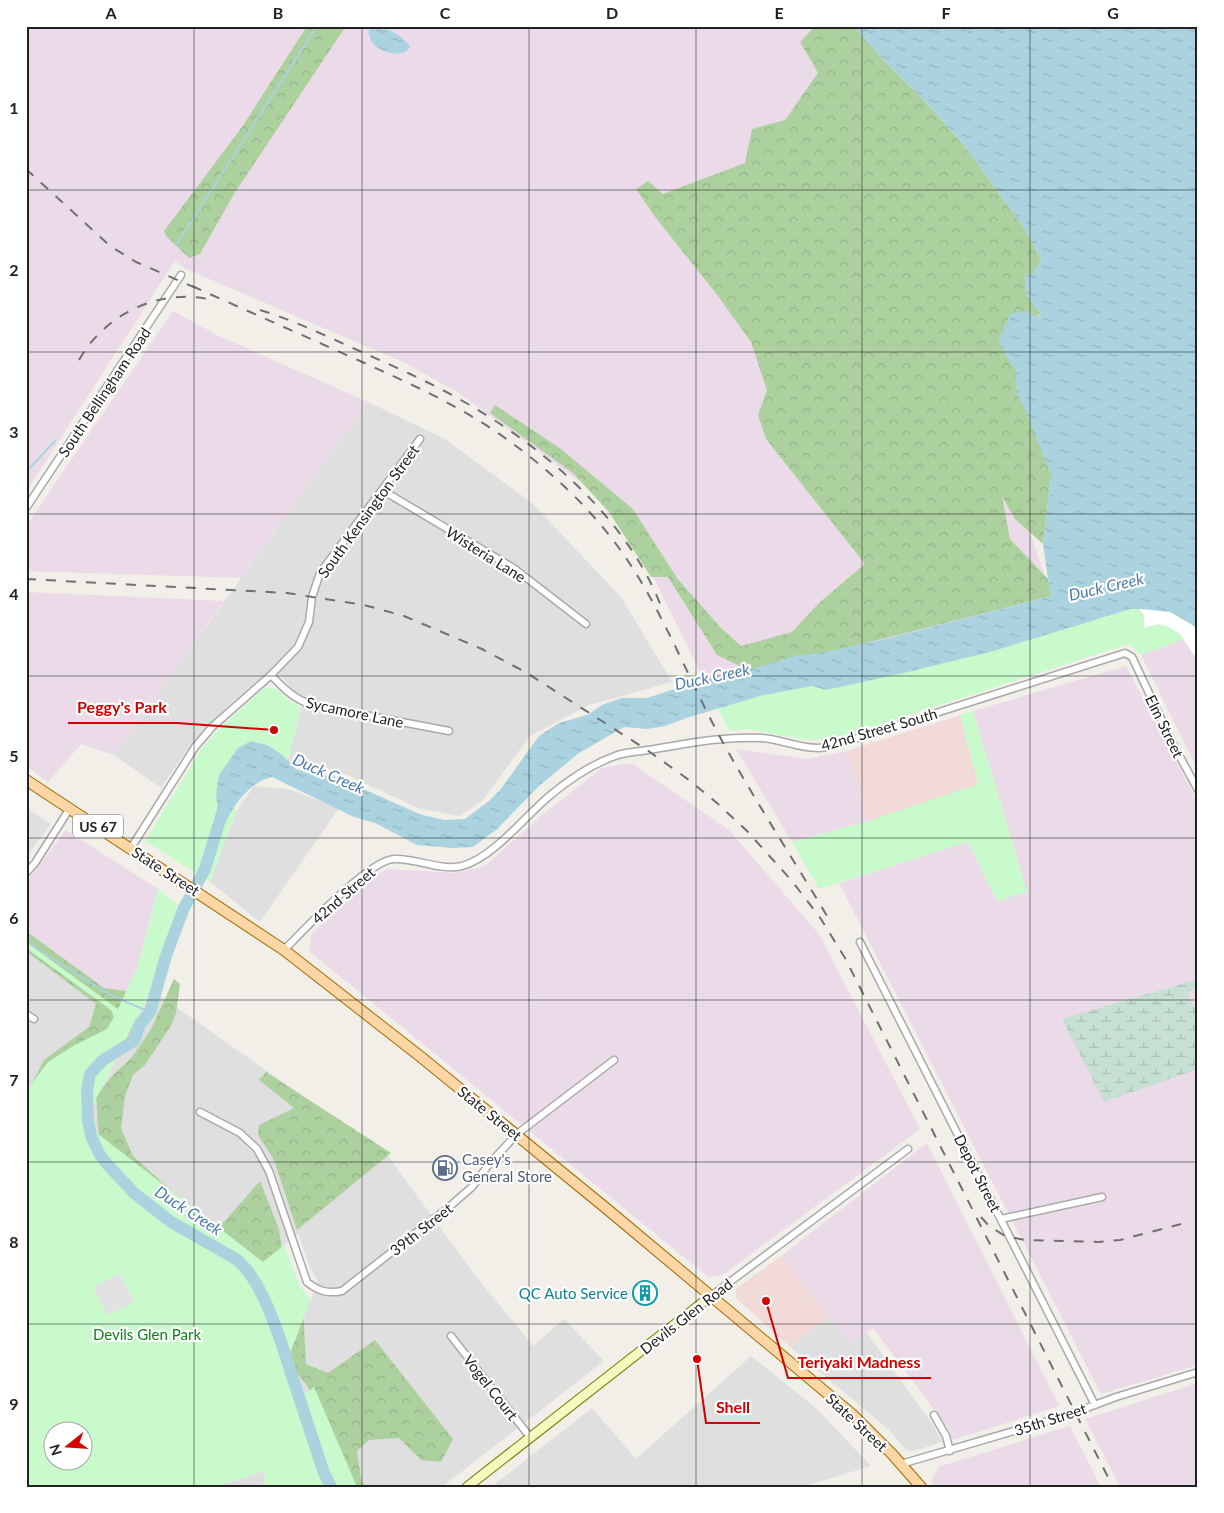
<svg xmlns="http://www.w3.org/2000/svg" width="1224" height="1513" font-family="Lato,sans-serif">
<style>
.residential{fill:#e0dfdf}
.commercial{fill:#f2dad9}
.industrial{fill:#ebdbe8}
.forest{fill:url(#forest-crowns)}
.wetland{fill:url(#wetland-marsh)}
.park{fill:#c8facc;fill-rule:evenodd}
.parking{fill:#e2e2e2}
.water{fill:url(#water-ripples)}
.pier{fill:#fff}
.lines{fill:none;stroke-linecap:round;stroke-linejoin:round}
.stream{stroke:#aad3df;stroke-width:2}
.river{stroke:#aad3df;stroke-width:12}
.minor-casing{stroke:#a9a9a9;stroke-width:9}
.secondary-casing{stroke:#707d05;stroke-width:11}
.primary-casing{stroke:#a06b00;stroke-width:12}
.minor{stroke:#fff;stroke-width:6}
.secondary{stroke:#f7fabf;stroke-width:9}
.primary{stroke:#fcd6a4;stroke-width:10}
.rail{stroke:#707070;stroke-width:2;stroke-dasharray:10 10;stroke-linecap:butt}
.grid{fill:none;stroke:#222;stroke-width:1;stroke-opacity:0.55}
.labels{text-anchor:middle;dominant-baseline:central;stroke-width:4.5;stroke-linejoin:round;paint-order:stroke}
.shield{fill:#fff;stroke:#646464;stroke-width:1}
.shield-label{font-size:14px;font-weight:bold;fill:#222}
.street-label{font-size:15px;fill:#222;stroke:#fff}
.service-label{font-size:15px;fill:#4e5e75;stroke:#fff;text-anchor:start}
.culture-label{font-size:15px;fill:#0d838f;stroke:#fff;text-anchor:end}
.park-label{font-size:15px;fill:#0c8416;stroke:#fff}
.water-label{font-size:16px;font-style:italic;fill:#4a7aab;stroke:#fff}
.leader{fill:none;stroke:#d40000;stroke-width:2}
.callout-dot{fill:#d40000;stroke:#fff;stroke-width:2}
.callout-label{font-size:16px;text-anchor:middle;font-weight:bold;fill:#d40000;stroke:#fff;stroke-width:4.5;stroke-linejoin:round;paint-order:stroke}
.neatline{fill:none;stroke:#222;stroke-width:2}
.grid-label{font-size:16px;text-anchor:middle;font-weight:bold;fill:#222}
</style>
<defs>
<pattern id="forest-crowns" width="20" height="18" patternUnits="userSpaceOnUse" patternTransform="scale(1.25)"><rect width="20" height="18" fill="#add19e"/><path d="M2 6a3 3 0 1 1 6 0M12 15a3 3 0 1 1 6 0" fill="none" stroke="#95b388"/></pattern>
<pattern id="wetland-marsh" width="20" height="14" patternUnits="userSpaceOnUse" patternTransform="scale(1.25)"><rect width="20" height="14" fill="#c6e0d4"/><path d="M1 5h8M5 5V1M11 12h8M15 12V8" fill="none" stroke="#aac0b6"/></pattern>
<pattern id="water-ripples" width="26" height="14" patternUnits="userSpaceOnUse" patternTransform="scale(1.25)"><rect width="26" height="14" fill="#aad3df"/><path d="M2 4q2-2 4 0t4 0M15 11q2-2 4 0t4 0" fill="none" stroke="#92b5bf"/></pattern>
</defs>
<rect width="100%" height="100%" fill="#f2efe9"/>
<path class="residential" d="M368,402L445,439L532,503L621,597L672,682L589,705L530,736L482,801L459,816L418,808L343,773L286,766L304,698L291,688L273,667L217,716L190,745L161,788L114,755Z
M254,786L287,789L339,808L260,922L210,882L236,812Z
M26,808L51,824L26,857Z
M26,948L111,1010L48,1062L27,1092Z
M152,990L388,1156L474,1274L533,1346L564,1319L604,1361L442,1487H357L314,1387L304,1394L287,1361L318,1281L311,1270L298,1234L263,1262L84,1123Z
M829,1317L850,1343L866,1332L933,1425L942,1442L914,1451L906,1450L889,1430L790,1347Z
M751,1356L817,1409L871,1466L802,1487H491L592,1408L636,1459Z
M265,1471L264,1487H212Z"/>
<path class="commercial" d="M960,715L979,784L868,821L847,751Z
M781,1256L829,1317L790,1347L735,1297L737,1288Z"/>
<path class="industrial" d="M26,26H854L1052,596L708,688L644,558L591,490L459,393L403,362L186,269L175,261L26,492Z
M173,311L217,335L368,402L241,578L26,571V526Z
M26,592L224,601L114,755L81,744L48,782L26,766Z
M1198,634V770L1141,655Z
M1126,666L1198,803V1365L1101,1394L839,883L968,842L997,901L1027,892L973,711Z
M736,749L807,759L847,751L868,821L792,842Z
M631,763L729,830L819,934L920,1129L723,1275L708,1277L309,951L312,933L370,880L387,869L456,873L485,866L542,815L602,768Z
M66,830L158,889L138,966L118,1010L26,942V882Z
M927,1143L1059,1406L953,1440L948,1428L873,1328L850,1343L781,1256Z
M1198,1383V1487H1120L1085,1419Z
M1070,1426L1101,1487H935L931,1481L938,1467Z"/>
<path class="forest" d="M307,26H346L234,194L200,254L189,258L166,236L164,231L242,127Z
M815,26H854L878,54L925,101L966,148L1023,226L1041,259L1033,274L1025,273L1027,296L1041,313L1036,317L1051,475L1043,544L1015,519L1002,496L1010,539L1048,579L1052,596L752,672L717,655L668,577H651L609,512L574,474L490,413L495,405L561,449L633,509L677,578L720,627L741,646L792,632L820,602L865,564L766,439L758,415L767,390L751,342L715,292L655,217L636,189L648,181L663,194L745,163L752,129L785,120L818,73L800,42Z
M26,931L104,988L127,991L158,972L128,1038L81,1072L27,1093L44,1060L89,1027L96,1004L26,951Z
M174,979L180,984L176,1013L171,1026L145,1065L133,1075L125,1096L121,1128L133,1156L207,1223L224,1222L260,1181L279,1229L285,1273L303,1308L306,1364L328,1373L375,1340L453,1439L441,1462L421,1460L399,1438L369,1440L357,1451L361,1479L365,1487H344L308,1387L296,1372L285,1343L99,1142L96,1096L113,1075L132,1057L151,1029Z
M266,1072L391,1153L297,1230L274,1160L258,1135L259,1125L294,1108L259,1080Z"/>
<path class="wetland" d="M1198,979V988L1187,993L1198,1014V1069L1104,1102L1062,1019Z"/>
<path class="park" d="M1052,596L1101,619L1131,609L1152,610L1174,615L1182,619L1198,634L1141,655L1128,644L835,739L806,740L747,729L729,731L708,688Z
M265,687L277,689L287,699L301,707L286,766L232,780L236,812L210,882L145,841L202,748L219,729Z
M973,711L1027,892L997,901L968,842L819,889L792,842L868,821L978,784L960,715Z
M158,889L189,914L84,1123L263,1262L284,1245L300,1287L311,1299L287,1361L304,1394L314,1387L357,1487H264L265,1471L212,1487H26V1091L48,1062L73,1046L107,1029L114,1017L111,1010L26,948V942L118,1009L138,966ZM52,1430H82V1460H52Z"/>
<path class="parking" d="M120,1273L135,1303L106,1315L93,1287Z"/>
<path class="water" d="M371,26C385,26 403,35 410,47C401,60 379,52 371,41C371,40 369,33 368,33Z
M854,26H1198V634C1193,630 1188,624 1183,620C1170,609 1147,610 1131,609L990,652L908,672L826,690L812,686L760,696L686,718L665,726L647,729L624,727L579,753L539,786L497,829L473,847L452,848L417,845L375,823L354,817L272,777C255,781 244,793 234,807C230,813 228,819 224,825L220,823L216,794L219,775L238,748L251,741L267,745L281,754L296,769L309,773L336,777L422,815L445,820L465,819L489,801L500,790L539,736L559,723L587,715L602,705L622,698H647L693,683L763,666L794,656L821,653L885,639L1052,596L1048,579L1043,544L1051,475L1025,409L1017,394L1015,371L998,341L1010,314L1026,311L1036,317L1041,314L1027,296L1025,273L1033,274L1041,259L1023,226L966,148L925,101L878,54Z"/>
<path class="pier" d="M1139,609L1170,612L1194,626L1198,631V661L1180,634L1169,627L1158,624L1144,628V615Z"/>
<g class="lines">
<path class="stream" d="M176,245L317,26
M26,472L55,441
M26,940L40,951L110,995L150,1012"/>
<path class="river" d="M224,807L205,869L183,910L166,956L150,1012L140,1024L134,1041L103,1060L90,1074L87,1090L88,1120L91,1136L100,1155L107,1164L134,1193L171,1222L236,1259C265,1282 282,1346 294,1382C304,1412 314,1442 324,1473L331,1487"/>
<defs>
<path id="minor" d="M382,490L515,569L586,624
M26,508L181,275
M271,675C283,688 294,699 312,705L449,731
M131,848L195,747L212,727L271,675L298,647L309,622L312,597L320,573L420,439
M26,873L35,863L70,808
M860,942L1095,1405
M284,950C304,930 369,860 394,859C416,858 440,871 462,866C492,858 524,818 547,798C567,781 590,765 615,756C625,752 637,752 648,750C686,744 723,736 761,738C780,739 798,748 817,748C822,748 827,747 832,746L1125,653L1132,657L1173,744L1198,790
M26,1014L34,1019
M200,1112L240,1133L257,1149L269,1171L307,1282C318,1291 328,1294 342,1291L449,1207L472,1187L490,1163L517,1134L614,1060
M1001,1219L1102,1197
M711,1296L908,1149
M451,1336L530,1437
M934,1415L946,1436L950,1451
M901,1464L1065,1416L1116,1397L1198,1372"/>
<path id="secondary" d="M467,1487L711,1296"/>
<path id="primary" d="M26,780L284,950L421,1057L607,1209L853,1415L892,1454L921,1487"/>
</defs>
<use href="#minor" class="minor-casing"/>
<use href="#secondary" class="secondary-casing"/>
<use href="#primary" class="primary-casing"/>
<use href="#minor" class="minor"/>
<use href="#secondary" class="secondary"/>
<use href="#primary" class="primary"/>
<path class="rail" d="M26,169L110,246L136,262L198,289
M192,286C245,310 298,333 351,357C409,383 466,408 516,446C560,479 600,518 630,564C666,619 690,682 721,739C755,801 794,860 830,921
M260,310C293,320 324,335 355,349C393,366 432,383 468,404C547,450 627,519 661,606
M79,360C105,314 160,287 212,300
M26,579L287,593L364,605L404,616L482,649L527,673L647,750L689,780L717,803L747,831L792,881L821,919L845,958L1113,1487
M981,1217L989,1226L1005,1236L1025,1240L1099,1242L1120,1240L1181,1224"/>
</g>
<path class="grid" d="M194,26V1487M362,26V1487M529,26V1487M696,26V1487M862,26V1487M1030,26V1487M26,190H1198M26,352H1198M26,514H1198M26,676H1198M26,838H1198M26,1000H1198M26,1162H1198M26,1324H1198"/>
<defs>
<symbol id="fuel-ring" viewBox="-11 -11 22 22"><circle r="9.5" fill="#fff" stroke="#5c6f8a" stroke-width="1.5"/><path d="M-5.5-6h7V0h2V4h1.3V-2.5L3-4.5l.8-.8L6-3V5H2.5V1h-1V6h-7ZM-4.2-4.7v3.2H.2V-4.7Z" fill="#5c6f8a"/></symbol>
<symbol id="building-ring" viewBox="-11 -11 22 22"><circle r="9.5" fill="#fff" stroke="#0f9aa8" stroke-width="1.5"/><path d="M-4-6H4V6H1V3H-1V6H-4ZM-2.5-4.3h1.7v1.8h-1.7ZM.8-4.3h1.7v1.8H.8ZM-2.5-1h1.7V.8h-1.7ZM.8-1h1.7V.8H.8Z" fill="#0f9aa8"/></symbol>
</defs>
<g fill-rule="evenodd">
<use href="#fuel-ring" x="431" y="1154" width="28" height="28"/>
<use href="#building-ring" x="631" y="1279" width="28" height="28"/>
</g>
<g class="labels">
<rect class="shield" x="73" y="814.5" width="50" height="23" rx="4"/>
<g class="shield-label">
<text x="98" y="826">US 67</text>
</g>
<g class="street-label">
<text transform="translate(104 392) rotate(-56)">South Bellingham Road</text>
<text transform="translate(368 511) rotate(-54)">South Kensington Street</text>
<text transform="translate(486 554) rotate(32)">Wisteria Lane</text>
<text transform="translate(355 712) rotate(12)">Sycamore Lane</text>
<text transform="translate(1165 726) rotate(64)">Elm Street</text>
<text transform="translate(879 729) rotate(-16)">42nd Street South</text>
<text transform="translate(166 871) rotate(33)">State Street</text>
<text transform="translate(343 895) rotate(-41)">42nd Street</text>
<text transform="translate(490 1113) rotate(39)">State Street</text>
<text transform="translate(978 1173) rotate(63)">Depot Street</text>
<text transform="translate(421 1229) rotate(-38)">39th Street</text>
<text transform="translate(686 1316) rotate(-38)">Devils Glen Road</text>
<text transform="translate(491 1387) rotate(52)">Vogel Court</text>
<text transform="translate(1050 1419) rotate(-18)">35th Street</text>
<text transform="translate(857 1422) rotate(43)">State Street</text>
</g>
<g class="service-label">
<text x="462" y="1159">Casey's<tspan x="462" dy="17">General Store</tspan></text>
</g>
<g class="culture-label">
<text x="628" y="1293">QC Auto Service</text>
</g>
<g class="park-label">
<text x="147" y="1334">Devils Glen Park</text>
</g>
<g class="water-label">
<text transform="translate(1106 586) rotate(-13)">Duck Creek</text>
<text transform="translate(712 676) rotate(-12)">Duck Creek</text>
<text transform="translate(329 773) rotate(24)">Duck Creek</text>
<text transform="translate(189 1210) rotate(33)">Duck Creek</text>
</g>
</g>
<path class="leader" d="M274 730L177 723H68M766 1301L788 1378H931M697 1359L706 1423H760"/>
<g class="callout-dot">
<circle cx="274" cy="730" r="5"/>
<circle cx="766" cy="1301" r="5"/>
<circle cx="697" cy="1359" r="5"/>
</g>
<g class="callout-label">
<text x="122" y="713">Peggy's Park</text>
<text x="859" y="1368">Teriyaki Madness</text>
<text x="733" y="1413">Shell</text>
</g>
<rect width="1224" height="1513" fill="none" stroke="#ffffff" stroke-width="55"/>
<g transform="translate(68 1446) rotate(253)"><circle r="24" fill="#ffffff" stroke="#a7a7a7"/>
<path d="M0-4L9 19L0 12L-9 19Z" fill="#d40000"/>
<text y="-8" font-size="14" font-weight="bold" text-anchor="middle" fill="#222222">N</text>
</g>
<rect x="28" y="28" width="1168" height="1458" class="neatline"/>
<g class="grid-label">
<text x="111" y="19">A</text>
<text x="278" y="19">B</text>
<text x="445" y="19">C</text>
<text x="612" y="19">D</text>
<text x="779" y="19">E</text>
<text x="946" y="19">F</text>
<text x="1113" y="19">G</text>
<text x="14" y="114">1</text>
<text x="14" y="276">2</text>
<text x="14" y="438">3</text>
<text x="14" y="600">4</text>
<text x="14" y="762">5</text>
<text x="14" y="924">6</text>
<text x="14" y="1086">7</text>
<text x="14" y="1248">8</text>
<text x="14" y="1410">9</text>
</g>
</svg>
